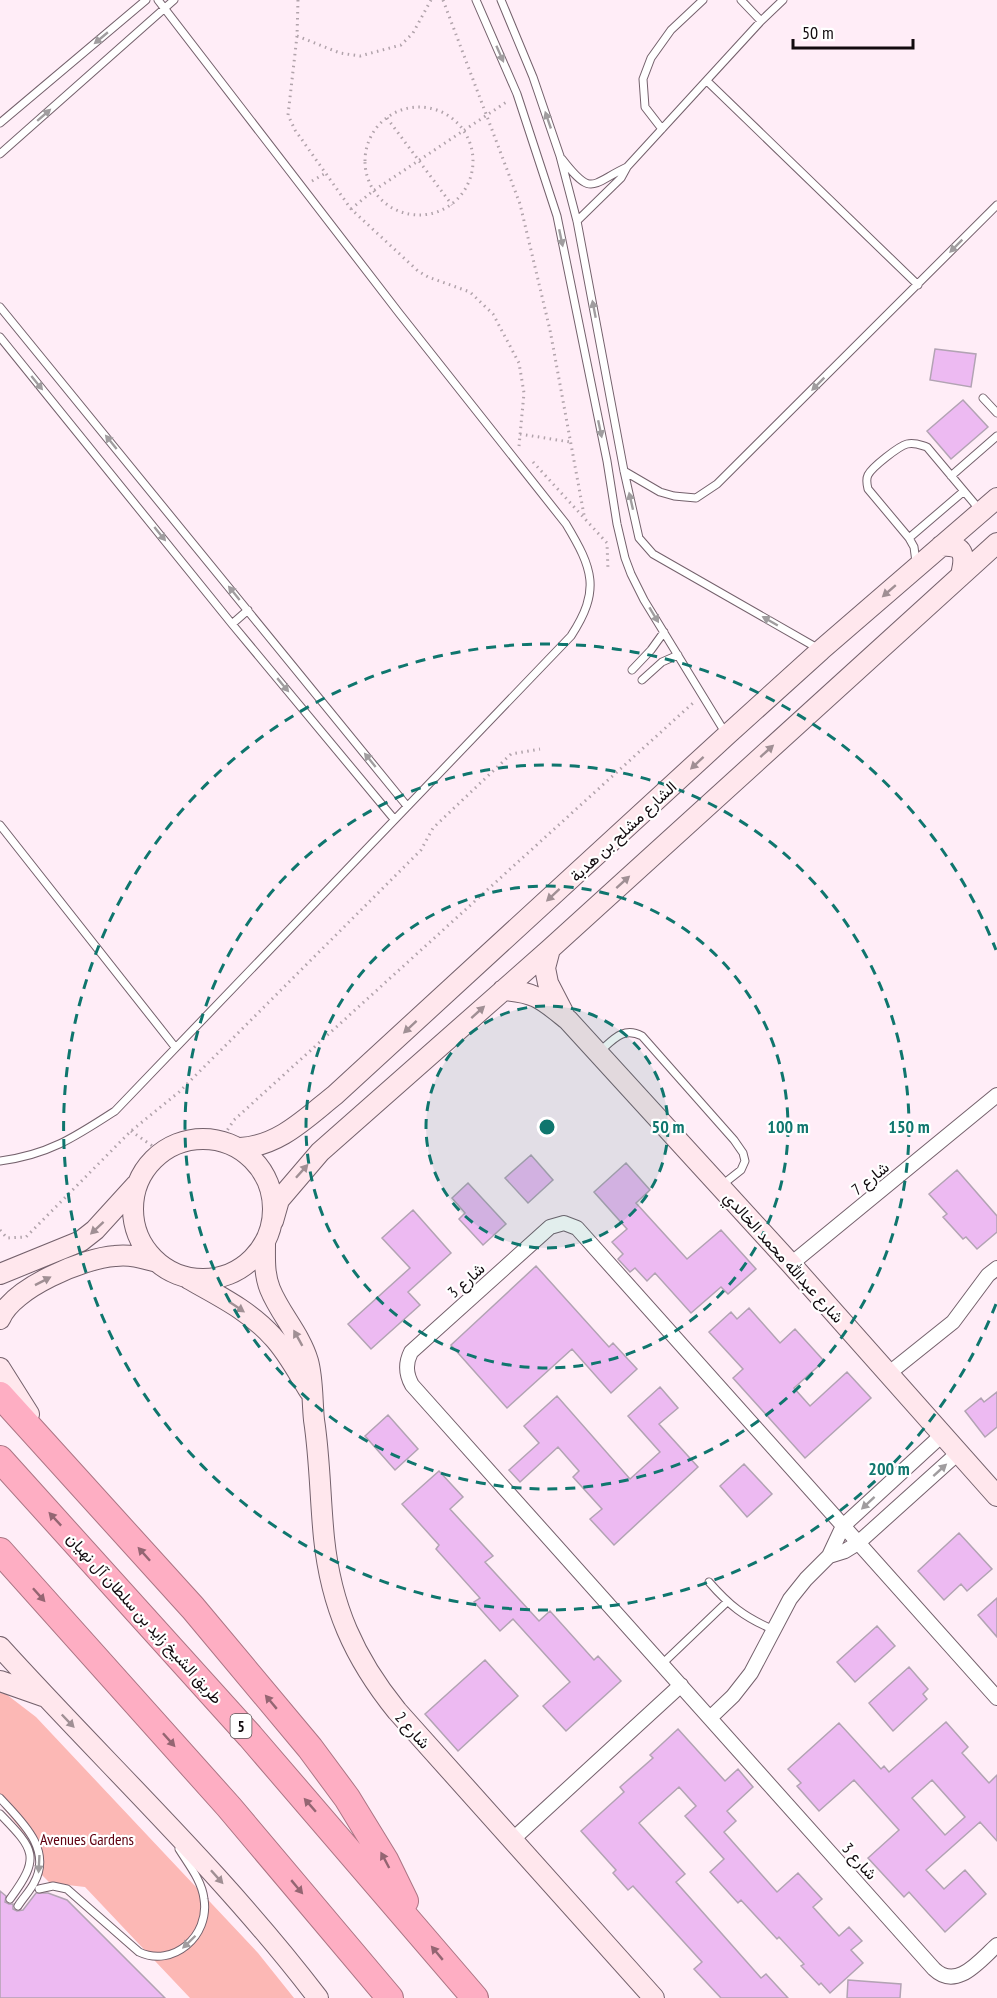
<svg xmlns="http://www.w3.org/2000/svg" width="997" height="1998" font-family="'PT Sans Narrow',Vazirmatn,sans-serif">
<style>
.green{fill:#fcb8b5}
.building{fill:#edbaf2;stroke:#b2a3b3;stroke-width:1.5;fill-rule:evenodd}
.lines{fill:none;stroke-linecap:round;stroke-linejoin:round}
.lane-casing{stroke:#74616c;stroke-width:9}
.street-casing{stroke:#74616c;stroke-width:16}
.secondary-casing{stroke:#74616c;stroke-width:22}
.highway-casing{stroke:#ab7584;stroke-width:28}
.path{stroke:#b1a3ab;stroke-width:3;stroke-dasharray:1.5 4.5;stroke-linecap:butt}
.lane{stroke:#fff;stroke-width:7}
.street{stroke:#fff;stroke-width:14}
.secondary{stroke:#ffe7ed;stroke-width:20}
.highway{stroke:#feaec3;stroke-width:26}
.oneway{fill:#a09d9f}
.oneway2{fill:#a08f94}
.oneway3{fill:#946572}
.ring{fill:none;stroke:#0f766e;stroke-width:3;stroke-dasharray:10 8}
.labels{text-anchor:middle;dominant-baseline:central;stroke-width:4.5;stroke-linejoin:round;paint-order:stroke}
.shield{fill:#fff;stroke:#595457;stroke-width:1.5}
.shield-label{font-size:15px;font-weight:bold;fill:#120b0f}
.street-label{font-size:16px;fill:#120b0f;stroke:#fff}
.park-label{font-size:16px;fill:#5f0010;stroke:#fff}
.centre{fill:#0f766e;stroke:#fff;stroke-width:3}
.ring-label{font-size:18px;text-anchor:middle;font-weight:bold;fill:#0f766e;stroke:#fff;stroke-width:4.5;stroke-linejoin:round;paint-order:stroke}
</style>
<rect width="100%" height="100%" fill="#ffedf7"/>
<path class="green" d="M0,1693L6,1694L36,1717L258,1953L294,1998H190L85,1887L50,1883L39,1872L42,1855L0,1804Z"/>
<path class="building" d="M935,349L976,354L971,387L930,380Z
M963,400L988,427L951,459L927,431Z
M531,1155L553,1180L528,1203L505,1178Z
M626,1163L650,1190L636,1203L687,1259L721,1230L756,1269L728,1294L721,1287L691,1313L655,1273L647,1281L635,1268L630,1272L618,1259L623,1254L612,1242L627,1229L594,1192Z
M957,1170L997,1216V1232L977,1249L966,1237L963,1239L943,1217L947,1214L929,1194Z
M468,1183L506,1224L483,1245L459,1219L465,1213L452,1198Z
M413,1210L451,1253L408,1292L420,1305L371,1349L348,1324L410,1268L382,1238Z
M536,1266L609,1347L613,1343L637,1369L611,1393L572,1349L507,1408L451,1345Z
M749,1308L780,1343L795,1329L824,1361L794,1388L810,1406L847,1372L871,1398L805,1458L733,1378L743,1369L709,1332L731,1312L737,1319Z
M660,1387L678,1408L659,1424L698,1467L614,1545L590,1519L602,1509L573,1477L579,1471L558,1447L520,1482L509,1470L539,1443L524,1426L557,1396L630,1479L660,1452L628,1416Z
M997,1392V1427L985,1437L965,1411L981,1398L984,1402Z
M388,1415L418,1449L395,1470L365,1436Z
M744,1464L772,1494L747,1517L720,1486Z
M439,1471L463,1497L450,1509L493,1556L485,1562L539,1621L550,1611L594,1660L598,1656L621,1681L566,1731L543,1706L570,1682L513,1619L500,1631L474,1602L480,1598L436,1549L439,1545L402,1504Z
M959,1533L992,1569L967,1591L961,1584L944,1600L918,1571Z
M997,1598V1637L978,1615Z
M877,1626L895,1646L855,1682L837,1662Z
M485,1660L518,1696L458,1751L425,1714Z
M909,1667L928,1689L923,1694L927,1699L893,1731L869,1703Z
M946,1722L968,1747L962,1753L989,1783L997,1775V1841L980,1822L926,1870L944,1889L965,1870L986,1894L945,1932L909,1892L904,1897L868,1858L899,1830L854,1780L819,1811L797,1786L801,1783L788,1769L839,1723L881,1769L884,1766L889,1772ZM932,1780L965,1817L945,1835L912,1798Z
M678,1729L725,1781L738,1769L753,1787L727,1811L736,1821L724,1832L777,1892L798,1873L822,1899L813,1907L839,1936L849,1927L862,1941L851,1950L863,1963L830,1993L821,1983L819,1985L801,1966L804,1964L779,1937L777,1939L741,1900L738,1903L710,1872L724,1859L685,1816L696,1806L679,1787L639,1823L685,1874L676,1882L761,1978L766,1974L788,1998H721L694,1969L702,1962L633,1886L628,1890L613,1873L616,1870L581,1831L624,1792L620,1787L653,1758L650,1755Z
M0,1891L6,1896L5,1902L9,1904H13V1909L17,1911L23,1910L36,1893H48L67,1900L165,1998H0Z
M848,1980L901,1984L900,1998H847Z"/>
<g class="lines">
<defs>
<path id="lane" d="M476,0L517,94L557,216L607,461L617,524L625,558L631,574L644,600L726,734
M501,0L533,77L560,156L577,221L624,471L639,538L653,554L819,649
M741,0L761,21
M707,81L918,285
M0,123L146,0
M662,129L645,107L643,79L651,58L671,30L703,0
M0,154L174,0
M562,159C592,198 591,184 627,167
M577,221L621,178L627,167L761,21L783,0
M0,307L407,806
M0,337L232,624L394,819
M983,398L997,413
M624,471L660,492L674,496L696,498L717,484L997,205
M951,476L997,436
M909,538L964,491
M916,562L914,547L909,538L868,489C867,485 866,479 868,475C872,467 899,446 907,444C915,442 920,445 927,447L979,509
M232,624L248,610
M632,670L651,650L664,632
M642,680L662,662L678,655
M0,825L175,1047
M599,1052C613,1040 623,1026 642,1036L734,1140L743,1153L745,1161L741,1170L722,1185
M0,1161C48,1155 75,1137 115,1111L571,636C601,590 593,569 566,524L399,313L158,0
M709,1582C729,1605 744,1617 772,1629
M662,1664L727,1602
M0,1798C21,1821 53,1849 34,1883C30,1891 23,1898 18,1906
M0,1814C35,1850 41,1857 10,1899
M39,1889L53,1886L67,1889L139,1952C173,1968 210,1936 204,1899C202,1881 189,1865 179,1849"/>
<path id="street" d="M791,1264L997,1095
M888,1374L953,1322L988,1275L997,1268
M829,1556L845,1551L858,1543L958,1453
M997,1698L577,1228L564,1223L550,1227L411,1352C405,1364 406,1374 412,1385L934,1969C957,1991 980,1960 997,1945
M710,1718L733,1696L751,1673L790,1599L806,1579L829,1556L843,1526L942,1435
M512,1840L681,1685"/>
<path id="secondary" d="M941,546C964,544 966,555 961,575
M550,949L545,968L548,983L563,1012
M503,990C536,992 543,1000 568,1020L791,1264L997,1496
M133 1209a70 70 0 1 1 140 0a70 70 0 1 1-140 0Z
M240,1148C279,1146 306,1118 335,1095L727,735L821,650L997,498
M273,1221L279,1200L320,1152L550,949L997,543
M265,1244C265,1259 264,1274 270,1289C280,1314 300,1334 308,1361C313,1379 312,1400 314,1420C320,1459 320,1498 324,1538C331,1606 354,1658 397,1711L654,1998
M0,1274L81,1241L95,1230L136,1185
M189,1279C219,1296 250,1311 273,1337C288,1353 298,1373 310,1392
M0,1319C12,1288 84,1258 115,1256C130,1254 143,1258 157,1262
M0,1368L29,1414
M0,1647C106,1764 222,1872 318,1998
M0,1681L43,1696"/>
<path id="highway" d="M0,1395L193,1608L310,1748L347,1798L385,1860L405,1901
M0,1459L250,1736L475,1998
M0,1551L229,1807L390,1998"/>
</defs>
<use href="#lane" class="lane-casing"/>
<use href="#street" class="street-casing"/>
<use href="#secondary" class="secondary-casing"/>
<use href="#highway" class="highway-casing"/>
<path class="path" d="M298,0L297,36L288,115L295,130L351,209L418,271L428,277L470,292L493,314L519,363L524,393L519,446
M443,0L520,204L550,330L584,515
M297,36L340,53L360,56L401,45L413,33L431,0
M365 161a54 54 0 1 1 108 0a54 54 0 1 1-108 0Z
M387,118L452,205
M312,181L326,173
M351,209L373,191L508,101
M520,434L570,442
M533,462L607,543L608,570
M131,1131L161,1152
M221,1140L234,1120L694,702
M0,1230L7,1238L26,1237L131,1131L179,1092L421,850L433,828L511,754L540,749"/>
<use href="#lane" class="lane"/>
<use href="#street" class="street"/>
<use href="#secondary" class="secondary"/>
<use href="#highway" class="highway"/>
</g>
<defs><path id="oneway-solid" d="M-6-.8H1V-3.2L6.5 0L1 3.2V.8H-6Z" transform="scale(1.5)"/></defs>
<g class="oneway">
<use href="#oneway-solid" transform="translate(101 38) rotate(140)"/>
<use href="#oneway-solid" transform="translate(500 54) rotate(66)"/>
<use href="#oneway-solid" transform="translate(44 115) rotate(-41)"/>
<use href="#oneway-solid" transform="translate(548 120) rotate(-109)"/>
<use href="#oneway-solid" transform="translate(561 238) rotate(78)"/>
<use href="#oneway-solid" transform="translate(956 246) rotate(135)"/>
<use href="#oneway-solid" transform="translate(594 309) rotate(-101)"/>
<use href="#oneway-solid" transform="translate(37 383) rotate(51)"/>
<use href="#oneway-solid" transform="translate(818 384) rotate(135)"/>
<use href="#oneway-solid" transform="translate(600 429) rotate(78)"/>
<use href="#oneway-solid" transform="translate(111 442) rotate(-129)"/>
<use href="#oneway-solid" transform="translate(631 501) rotate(-103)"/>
<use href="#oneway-solid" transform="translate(160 534) rotate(51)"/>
<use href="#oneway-solid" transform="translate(234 593) rotate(-129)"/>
<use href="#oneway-solid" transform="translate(654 615) rotate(59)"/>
<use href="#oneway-solid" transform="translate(770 621) rotate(-150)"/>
<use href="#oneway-solid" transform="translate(283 685) rotate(50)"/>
<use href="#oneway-solid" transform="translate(370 760) rotate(-129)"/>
<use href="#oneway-solid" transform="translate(940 1470) rotate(-42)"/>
<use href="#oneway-solid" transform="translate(868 1503) rotate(137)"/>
<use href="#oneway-solid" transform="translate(39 1864) rotate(93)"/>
<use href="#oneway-solid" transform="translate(189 1942) rotate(136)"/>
</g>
<g class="oneway2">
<use href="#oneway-solid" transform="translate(889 591) rotate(139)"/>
<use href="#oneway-solid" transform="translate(767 751) rotate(-42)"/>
<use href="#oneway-solid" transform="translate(697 763) rotate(137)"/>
<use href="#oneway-solid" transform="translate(623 882) rotate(-42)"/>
<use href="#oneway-solid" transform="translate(553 895) rotate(137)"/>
<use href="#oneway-solid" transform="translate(478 1012) rotate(-42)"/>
<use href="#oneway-solid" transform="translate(410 1027) rotate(137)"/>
<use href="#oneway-solid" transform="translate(302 1171) rotate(-48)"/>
<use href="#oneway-solid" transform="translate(97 1228) rotate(137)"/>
<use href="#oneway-solid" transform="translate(43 1281) rotate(-27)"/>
<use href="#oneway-solid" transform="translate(237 1307) rotate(34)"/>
<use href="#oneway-solid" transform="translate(298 1338) rotate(-119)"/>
<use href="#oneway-solid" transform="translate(68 1721) rotate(46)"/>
<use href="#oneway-solid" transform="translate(217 1877) rotate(48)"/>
</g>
<g class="oneway3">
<use href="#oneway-solid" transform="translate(55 1519) rotate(-133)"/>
<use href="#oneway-solid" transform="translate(144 1554) rotate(-132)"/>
<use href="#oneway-solid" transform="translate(39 1595) rotate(48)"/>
<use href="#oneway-solid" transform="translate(271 1702) rotate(-130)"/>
<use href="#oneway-solid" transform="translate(169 1740) rotate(48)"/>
<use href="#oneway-solid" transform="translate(310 1805) rotate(-131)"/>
<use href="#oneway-solid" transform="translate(385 1860) rotate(-118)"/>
<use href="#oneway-solid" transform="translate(297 1887) rotate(50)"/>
<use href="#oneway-solid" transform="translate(437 1953) rotate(-130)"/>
</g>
<circle cx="547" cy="1127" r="121" fill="#0f766e" fill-opacity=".12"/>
<g class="ring">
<circle cx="547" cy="1127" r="121"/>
<circle cx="547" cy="1127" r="241"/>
<circle cx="547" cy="1127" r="362"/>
<path d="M996 1304A483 483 0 1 1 996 950"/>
</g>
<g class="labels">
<rect class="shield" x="230.5" y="1714" width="21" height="24" rx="4.5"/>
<g class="shield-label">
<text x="241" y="1726">5</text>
</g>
<g class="street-label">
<text transform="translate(623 831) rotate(-43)">الشارع مشلح بن هدبة</text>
<text transform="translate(870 1178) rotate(-39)">شارع 7</text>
<text transform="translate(784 1257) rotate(48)">شارع عبدالله محمد الخالدي</text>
<text transform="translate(466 1280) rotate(-42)">شارع 3</text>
<text transform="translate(145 1618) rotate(48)">طريق الشيخ زايد بن سلطان آل نهيان</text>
<text transform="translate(413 1730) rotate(48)">شارع 2</text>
<text transform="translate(860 1861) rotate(48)">شارع 3</text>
</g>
<g class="park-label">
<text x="87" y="1839">Avenues Gardens</text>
</g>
</g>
<circle cx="547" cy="1127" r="9" class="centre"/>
<g class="ring-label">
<text x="668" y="1133">50 m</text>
<text x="788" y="1133">100 m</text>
<text x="909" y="1133">150 m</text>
<text x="889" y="1475">200 m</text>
</g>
<path d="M793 39v9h120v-9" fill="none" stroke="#120b0f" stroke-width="3"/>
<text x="802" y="39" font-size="18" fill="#120b0f" stroke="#ffffff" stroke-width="4.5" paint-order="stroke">50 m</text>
</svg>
